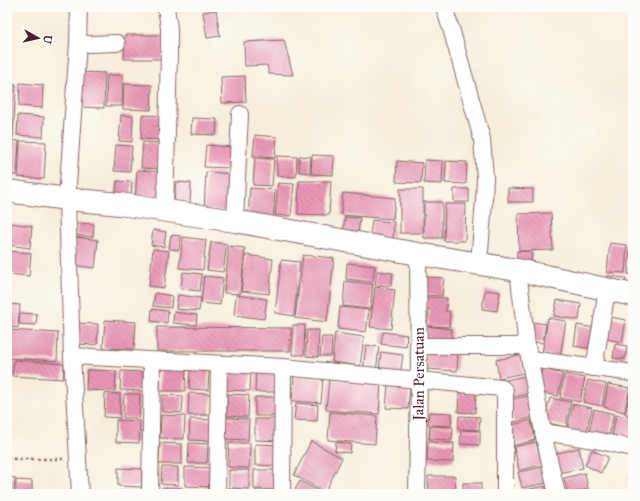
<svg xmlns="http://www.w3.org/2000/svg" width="640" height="501" font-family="'IM FELL Great Primer',serif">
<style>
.building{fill:url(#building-back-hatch)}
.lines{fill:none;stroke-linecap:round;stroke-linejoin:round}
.street-casing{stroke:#866769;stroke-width:18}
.secondary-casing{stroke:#866769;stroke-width:24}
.path{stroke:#866769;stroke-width:2.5;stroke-dasharray:3 3;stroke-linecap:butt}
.street{stroke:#fff;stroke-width:16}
.secondary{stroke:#fff;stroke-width:22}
.labels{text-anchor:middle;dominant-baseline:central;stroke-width:3.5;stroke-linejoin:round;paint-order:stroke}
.street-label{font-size:15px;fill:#4a1f2b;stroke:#fdfcf7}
</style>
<defs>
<pattern id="building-back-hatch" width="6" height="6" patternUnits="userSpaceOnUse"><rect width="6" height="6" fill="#ea97b6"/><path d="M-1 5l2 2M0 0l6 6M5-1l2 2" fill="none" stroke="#c07b94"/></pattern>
</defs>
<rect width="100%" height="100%" fill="#fdfcf7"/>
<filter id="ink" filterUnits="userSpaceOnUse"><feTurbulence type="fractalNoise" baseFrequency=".025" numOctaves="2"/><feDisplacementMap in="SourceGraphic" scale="8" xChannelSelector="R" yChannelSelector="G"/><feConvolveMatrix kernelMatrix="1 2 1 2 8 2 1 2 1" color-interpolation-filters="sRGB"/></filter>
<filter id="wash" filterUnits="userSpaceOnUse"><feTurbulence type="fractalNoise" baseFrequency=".012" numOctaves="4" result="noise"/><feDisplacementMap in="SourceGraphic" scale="16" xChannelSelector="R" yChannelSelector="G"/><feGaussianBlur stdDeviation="0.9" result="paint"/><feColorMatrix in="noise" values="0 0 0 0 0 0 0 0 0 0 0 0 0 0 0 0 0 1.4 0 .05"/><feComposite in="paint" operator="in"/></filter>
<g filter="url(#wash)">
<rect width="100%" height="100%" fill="#f6eedb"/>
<g id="blocks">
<path class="building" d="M216,10L220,36L207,38L203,12Z
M125,35H163V59H124Z
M284,40L293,75L269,74L267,65L245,66L244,42Z
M81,72L105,73L104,108L80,107Z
M107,75H123L122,106H106Z
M245,76L246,102L222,103L221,77Z
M20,83L43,85L42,108L19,106Z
M7,84L16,85L13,138L7,137Z
M124,84L152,85L151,110L123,109Z
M18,115L44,117L43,137L17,135Z
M121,115L133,116L132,142L119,141Z
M142,115L162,116L160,140L141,139Z
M192,118L217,119L216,135L191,134Z
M255,135L277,137L275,158L253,156Z
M7,140L19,141L17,175H7Z
M20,141L46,142L44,179L18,177Z
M143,142L162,143L160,169L141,168Z
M116,145L132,146L130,172L114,171Z
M206,145L233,147L232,168L204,167Z
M312,155L334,156L333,175L311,174Z
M277,156L297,157L296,177L277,176Z
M299,156L311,157L310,173L299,172Z
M255,158L274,159L272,186L253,185Z
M425,160L443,161L442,184L424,183Z
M397,161L422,163L421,183L396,182Z
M446,161L467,162L466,184L445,183Z
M137,170L163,172L161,206L135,204Z
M206,172L235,174L233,211L204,210Z
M117,181L132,182L131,201L115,200Z
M299,181H331L329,215L298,214Z
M176,182L191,183L190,203L174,202Z
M278,183L294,184L291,216L275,215Z
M250,188L275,190L273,220L248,217Z
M508,188L533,189V202H508Z
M400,189H423V233H400Z
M454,189H469V202H454Z
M343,193L395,198L393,219L341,215Z
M424,202H442V238H424Z
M445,204H466L465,241H444Z
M551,213L553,250L519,251L518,214Z
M345,217L360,218L358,234L343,232Z
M372,220L394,222L393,238L370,235Z
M9,223L32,226L30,248L7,245Z
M78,223L94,224L93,237L76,235Z
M153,230L166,232L164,247L151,245Z
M171,235L181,236L179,250L169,249Z
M76,237L98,240L95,268L73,265Z
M183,237L206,240L203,270L179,268Z
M211,242L227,244L223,272L207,270Z
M610,243L627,245L625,273L607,272Z
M229,246L245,248L240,294L224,293Z
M153,249L169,251L164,288L149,286Z
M7,251L31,253L29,276L7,274Z
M517,251L532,252L531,265L516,264Z
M630,251H633V275L628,274Z
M246,255L273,259L269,294L241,291Z
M303,255L334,258L327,322L295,318Z
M281,260L300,262L294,316L275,313Z
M347,263L375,266L373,282L346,279Z
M377,271L393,273L391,286L375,285Z
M183,272L202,274L200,291L181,289Z
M204,276L223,278L220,305L201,303Z
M607,276L626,278L625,290L606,288Z
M427,277L444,278L442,296L425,295Z
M345,281L373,284L370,309L343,306Z
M375,287L395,290L391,329L370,327Z
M485,290L500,292L497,311L482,309Z
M155,293L172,296L171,308L153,306Z
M178,295L201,298L199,311L176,309Z
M236,295L267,299L264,319L234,315Z
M427,297L447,298L446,311H450L449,327L427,326L429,309H426Z
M557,300L581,304L579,320L554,316Z
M7,304L20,305L18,328L7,327Z
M340,307L369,310L366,332L338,329Z
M152,309L168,311L167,323L151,321Z
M174,312L197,315L196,325L173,323Z
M20,313L37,314L36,325L19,324Z
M610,317L626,320L622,342L606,339Z
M548,318L566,321L560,357L542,354Z
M105,320L136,322L134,349L103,348Z
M532,322L546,324L543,343L529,341Z
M76,323L98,324L97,345L75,344Z
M293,325H305L304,355H292Z
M577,325L595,328L592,349L574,346Z
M426,326L452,329L450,345L425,343Z
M157,327L291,328L290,351H157Z
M9,330L58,333L57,361L7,358Z
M307,330H319L318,357L306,356Z
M383,332L407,335L406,347L381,344Z
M335,333L364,337L360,366L332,362Z
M322,337H332L331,356H320Z
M615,344L627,346L625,359L613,358Z
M366,345L379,347L376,372L363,371Z
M426,351L458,353L457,371L425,369Z
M381,352L403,355L400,375L379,372Z
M520,355L524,373L499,378L496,360Z
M14,360L64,364L63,379L12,376Z
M161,368H186L185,391H160Z
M190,369H209L208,390L189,389Z
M226,369L251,370L250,391L226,390Z
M542,369L563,374L558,396L538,392Z
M87,370L116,371L115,391L86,390Z
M256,370L278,371L277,392H255Z
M121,371L143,372V391L120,390Z
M565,374L585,378L580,402L560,398Z
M529,375L533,393L510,398L506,380Z
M294,376L323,379L321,403L292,401Z
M329,379L381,383L379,414L326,410Z
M588,380L606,384L602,406L583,402Z
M388,384L410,386L408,409L386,408Z
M608,384L630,388L625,412L604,407Z
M630,392L633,393V415L625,414Z
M105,393L120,394V418L104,417Z
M189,393L211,394L210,415H188Z
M459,393H476L475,413L458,412Z
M124,394H140L139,418H123Z
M227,394L249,395L248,417L227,416Z
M162,395L183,396L182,413L162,412Z
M535,395L539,416L514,422L509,400Z
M255,397H279L278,416H255Z
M550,398L571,402L566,427L544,422Z
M296,403L318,405L317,421L294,420Z
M573,404L592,408L586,434L567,430Z
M594,409L614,414L609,436L589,432Z
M330,412L377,416L375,444L328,440Z
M429,412L452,413L451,426L428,425Z
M161,415L185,416L184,439L160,438Z
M616,415L633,418V431L631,441L612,437Z
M459,416L480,417L479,430L458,429Z
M226,418L249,419L248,440L225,439Z
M190,419L212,420V441L189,440Z
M255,419H279L278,441L255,440Z
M116,420L140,421L139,443L116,442Z
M531,420L535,440L512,446L507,426Z
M430,426L453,427L452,440L429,439Z
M461,430L480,431V445L460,444Z
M311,441L342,458L325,492L294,475Z
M336,442L351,444L350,453L335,451Z
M428,442L454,443L453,462L427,461Z
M536,442L542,465L519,470L514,447Z
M160,443L182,444V464H159Z
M189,443L208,444L207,463H188Z
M229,443H250L249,468L228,467Z
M255,444L282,445L281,466L255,465Z
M579,448L583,468L558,473L554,454Z
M592,450L608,457L601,473L585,465Z
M162,467H178V485L161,484Z
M185,467L212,468L211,487L185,486Z
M543,467L547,483L522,488L518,472Z
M118,468L142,469V487L118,486Z
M229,470H249V489L229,488Z
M254,470H276L275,490L254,489Z
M585,473L588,489L568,494L564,478Z
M633,474V487H631L628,475Z
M428,476H455L456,494H429Z
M7,477L15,478L14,494H7Z
M16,480L32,481V494L16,493Z
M300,481L321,492L320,494H296L293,493Z
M463,483H481V494H463Z
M545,486L547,494H522L521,491Z
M162,488H182L181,494H161Z
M185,490L208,491V494H185Z
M121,491L140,492V494H121Z
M255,491L278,492L277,494H255Z
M353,491L390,493V494H353Z
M229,492H250V494H229Z"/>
</g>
</g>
<g filter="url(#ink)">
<use href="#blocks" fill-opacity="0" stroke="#866769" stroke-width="1"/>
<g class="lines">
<defs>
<g id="street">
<path d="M79,7L78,43L67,199L72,356L80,494"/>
<path d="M444,7L452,32L482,139L485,177L484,201L479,263"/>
<path d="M78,43L89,44L117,43"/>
<path d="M165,210L169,52V28L166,7"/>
<path d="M235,221L240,114"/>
<path d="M518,270L527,346L543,432L557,494"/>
<path d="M418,346H527"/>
<path d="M72,356L283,367L502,388L505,391V494"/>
<path d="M530,359L633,373"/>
<path d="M594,368L607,290"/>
<path d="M543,432L595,440L633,448"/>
<path d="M150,494L152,361"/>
<path d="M217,494L219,364"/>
<path d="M282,494L283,367"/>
<path id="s1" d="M417,494L419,380L418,254"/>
</g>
<path id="secondary" d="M7,191L67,199L120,204L235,221L418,254L518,270L633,295"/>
</defs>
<use href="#street" class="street-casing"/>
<use href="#secondary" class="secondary-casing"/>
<path class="path" d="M7,457L15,459H63"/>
<use href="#street" class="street"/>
<use href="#secondary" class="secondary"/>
</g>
</g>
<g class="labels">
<g class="street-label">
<text stroke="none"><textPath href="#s1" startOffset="120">Jalan Persatuan</textPath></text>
</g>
</g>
<rect width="640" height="501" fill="none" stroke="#fdfcf7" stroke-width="24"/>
<g transform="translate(38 38) rotate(98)" stroke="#fdfcf7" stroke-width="3" paint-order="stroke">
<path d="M0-3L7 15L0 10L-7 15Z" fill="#4a1f2b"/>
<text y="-6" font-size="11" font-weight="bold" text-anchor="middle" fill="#4a1f2b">U</text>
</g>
</svg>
